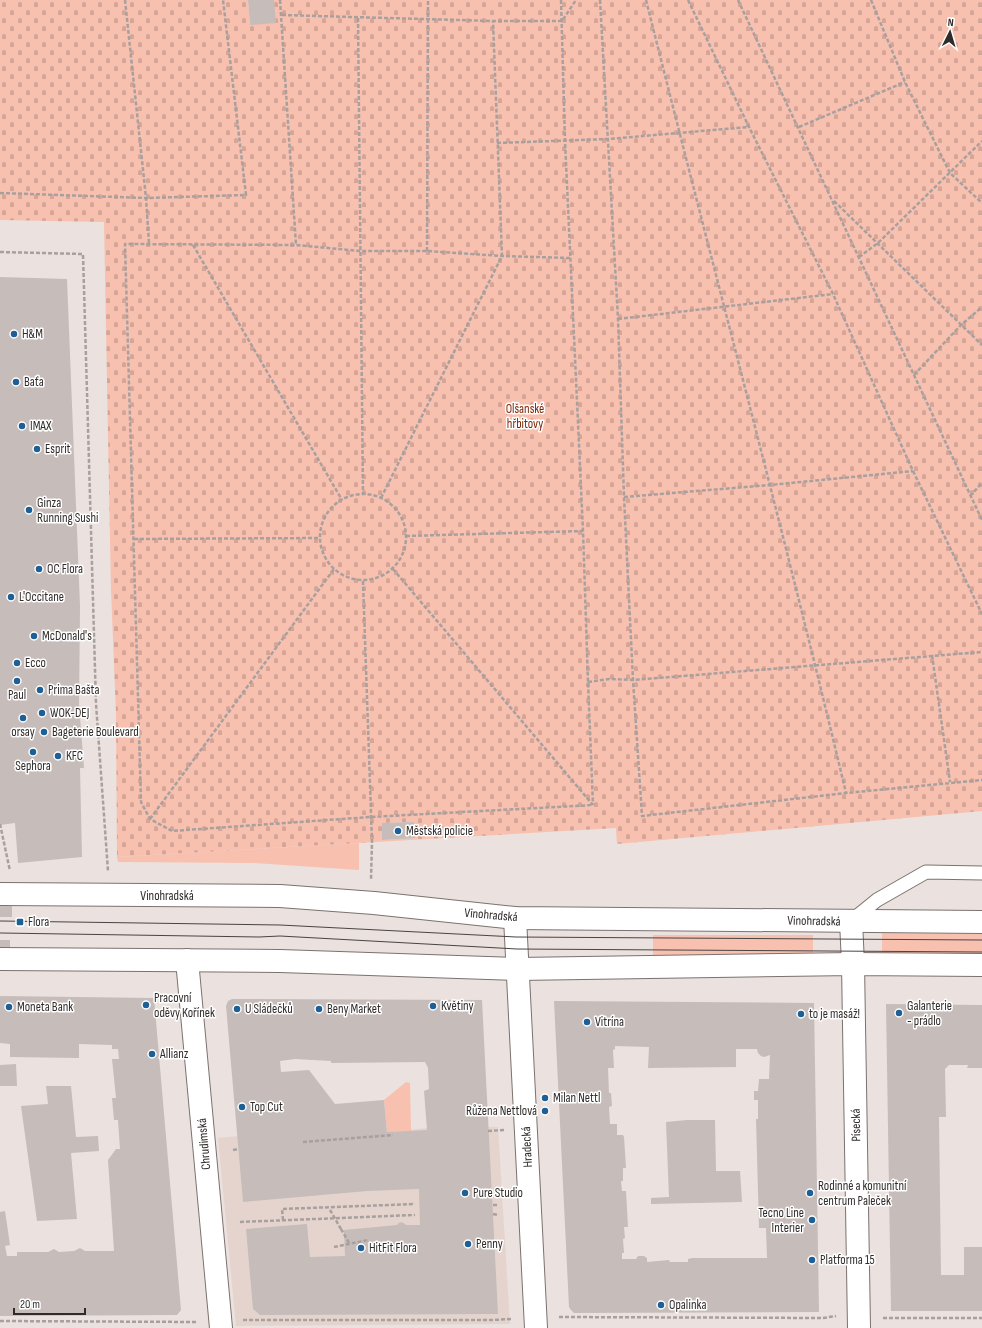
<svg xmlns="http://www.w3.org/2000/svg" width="982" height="1328" font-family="'Sofia Sans Condensed',sans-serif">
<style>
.built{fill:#e5d4ce}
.green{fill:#f8c0af}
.cemetery{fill:url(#cemetery-stones);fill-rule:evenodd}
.building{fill:#c6bcb9;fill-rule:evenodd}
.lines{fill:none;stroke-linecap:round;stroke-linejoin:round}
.service-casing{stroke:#7b726f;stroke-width:15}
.minor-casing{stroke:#7b726f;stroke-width:24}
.secondary-casing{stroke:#7b726f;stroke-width:24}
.path{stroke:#a8a09e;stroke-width:2.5;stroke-dasharray:4 2;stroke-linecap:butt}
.service{stroke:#fff;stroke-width:13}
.minor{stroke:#fff;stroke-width:22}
.secondary{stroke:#fff;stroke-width:22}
.tram{stroke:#494443;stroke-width:1}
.path-bridge{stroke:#a8a09e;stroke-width:2.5;stroke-dasharray:4 2;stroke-linecap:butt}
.poi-dot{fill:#1e6095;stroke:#fff;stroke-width:1.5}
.labels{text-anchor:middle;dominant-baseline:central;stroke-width:3;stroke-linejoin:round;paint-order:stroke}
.poi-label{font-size:13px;fill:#302c2b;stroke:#fff;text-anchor:start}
.park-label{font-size:13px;fill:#7d2607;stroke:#fff}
.street-label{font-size:13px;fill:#302c2b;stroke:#fff}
</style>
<defs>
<pattern id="cemetery-stones" width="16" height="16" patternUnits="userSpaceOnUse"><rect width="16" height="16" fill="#f8c0af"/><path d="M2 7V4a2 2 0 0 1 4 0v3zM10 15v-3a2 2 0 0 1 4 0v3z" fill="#d5a597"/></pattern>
</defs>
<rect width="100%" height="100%" fill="#ebe1de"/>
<path class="built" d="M488,1127H498L510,1324L236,1326L218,1138L300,1130L387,1132L427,1128V1130Z"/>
<path class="green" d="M359,843V870L254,863L118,862L117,857Z
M882,933L982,934V957L882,956Z
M653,935H813V956H653Z
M406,1082L410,1083L411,1131L387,1132L384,1100Z"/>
<path class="cemetery" d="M0,0H248L250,25L274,0H982V811L617,844L616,828L117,857L116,713L111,591L104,222L0,220ZM414,822L415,838L382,840V823Z"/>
<path class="building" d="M248,0H274L276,23L250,25Z
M0,277L67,279L80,606L79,704L84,768H80L82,857L18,863L15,823L0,825Z
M414,822L415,838L382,840V823Z
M0,906H12V917H0Z
M0,940H10V951H0Z
M0,996L154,998L181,1310L177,1315L0,1316V1212L5,1211L10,1245L5,1246L7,1256H17V1252H48L54,1249L59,1252L74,1251L80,1248L85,1251H114L108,1160L116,1149H120L118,1120H114L112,1098H116L112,1059H119L118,1049H112V1045L79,1044V1058L10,1057V1044L0,1043Z
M232,999L482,1000L498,1314L260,1315L253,1309L246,1229L307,1224L310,1257L345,1256L344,1230L397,1225L399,1223L402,1222L406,1225H420L419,1189L367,1191L243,1202L226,1006L228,1001ZM295,1059L331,1061V1063L425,1062L428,1068L429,1089L424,1091L427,1130L387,1132L384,1100L335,1104L309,1070L281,1072L280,1061Z
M554,1001L814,1003L819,1312L574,1313L571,1310L569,1307ZM615,1046L649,1047L648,1068L736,1067V1049H757L758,1053L761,1056L764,1057L770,1055L769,1079H759L758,1091H754V1100H758V1119H756L759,1228H766L767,1258H692L688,1259V1262H670L669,1260L647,1262V1258L644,1256H638L636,1259H622V1253H624L623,1239L625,1238L624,1227H628L626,1191H622L621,1181H623V1168H626L624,1137L623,1135H617V1124H610L609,1107L612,1106L611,1093H609L608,1068H614L613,1050L615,1049Z
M886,1004L982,1005V1068H967L968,1065H949L945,1069L946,1117H939L941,1275H964V1247H982V1311H891Z
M16,1064L17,1086H0V1065Z
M46,1086H71L76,1137L98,1136L99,1151L71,1153L77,1219L37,1221L21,1106L48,1104Z
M687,1120H715L716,1171H740L742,1202L651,1204V1198L669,1197L666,1122Z"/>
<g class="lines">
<defs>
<path id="service" d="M851,921L877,900L926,872L982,873"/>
<path id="minor" d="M515,918L536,1328
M851,921L853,964L859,1328
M187,960L221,1328"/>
<path id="secondary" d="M0,894L280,896L374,903L515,918L982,922
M0,959L280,961L518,969L853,964L982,965"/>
</defs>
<use href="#service" class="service-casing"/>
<use href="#minor" class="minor-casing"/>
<use href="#secondary" class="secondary-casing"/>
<path class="path" d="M125,0L146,198L149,243
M280,0L296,245
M561,0L565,141L583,531L588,682L593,805
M600,0L618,319L624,497L633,680L642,816L846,793L982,780
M646,0C712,264 783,528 846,793
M688,0L749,127L833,294L913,471L982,614
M738,0L982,520
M871,0L905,82L950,173L982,203
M282,15L493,21H562L576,0
M358,18L363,494
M799,127L905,82
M497,143L608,139L749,127
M0,193L146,198L246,195L223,0
M834,201L982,345
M193,245L342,500
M427,251L428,0
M0,252L83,254L96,704L108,871
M859,257L878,243L982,141
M570,258L502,256L427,251H360L296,245L125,244L141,802L150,819L172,831L370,817L593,805
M618,319L833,294
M914,375L961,325L982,307
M320 537a43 43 0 1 1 86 0a43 43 0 1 1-86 0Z
M970,496L982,483
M624,497L770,485L913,471
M381,498L502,256L493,21
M406,536L583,531
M134,539L320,538
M393,569L593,805
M363,581L372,842L371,880
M932,655L950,782
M588,682L609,679L633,680L982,652
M150,819L334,569
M0,824L10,871
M488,1131L504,1130
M303,1142L393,1135
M233,1150L238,1149
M493,1205H498
M493,1214L498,1215
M283,1220L282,1209L415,1204
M240,1222L415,1215
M341,1229L349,1243
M334,1247L368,1240
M559,1317L823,1318L836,1316
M883,1318H982
M243,1320H492L512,1319
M0,1321L198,1322"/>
<use href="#service" class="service"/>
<use href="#minor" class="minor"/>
<use href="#secondary" class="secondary"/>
<path class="tram" d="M0,921L280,925L516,937L982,940
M0,933L259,937L280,936L517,949L982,952"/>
<path class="path-bridge" d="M330,1210L341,1229"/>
</g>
<g class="poi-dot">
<circle cx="14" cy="334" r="4"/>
<circle cx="16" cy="382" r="4"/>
<circle cx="22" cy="426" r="4"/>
<circle cx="37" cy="449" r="4"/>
<circle cx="29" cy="510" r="4"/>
<circle cx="39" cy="569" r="4"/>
<circle cx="11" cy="597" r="4"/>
<circle cx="34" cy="636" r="4"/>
<circle cx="17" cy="663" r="4"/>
<circle cx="17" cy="681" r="4"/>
<circle cx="40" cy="690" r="4"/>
<circle cx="42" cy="713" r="4"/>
<circle cx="23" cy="718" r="4"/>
<circle cx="44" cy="732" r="4"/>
<circle cx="33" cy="752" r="4"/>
<circle cx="58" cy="756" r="4"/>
<circle cx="398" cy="831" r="4"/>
<rect x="16" y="918" width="8" height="8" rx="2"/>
<circle cx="146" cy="1005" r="4"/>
<circle cx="433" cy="1006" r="4"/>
<circle cx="9" cy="1007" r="4"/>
<circle cx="237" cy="1009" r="4"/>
<circle cx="319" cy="1009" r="4"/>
<circle cx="899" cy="1013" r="4"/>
<circle cx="801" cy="1014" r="4"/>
<circle cx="587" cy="1022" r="4"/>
<circle cx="152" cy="1054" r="4"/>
<circle cx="545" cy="1098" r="4"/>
<circle cx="242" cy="1107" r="4"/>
<circle cx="545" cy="1111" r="4"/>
<circle cx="465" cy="1193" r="4"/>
<circle cx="810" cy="1193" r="4"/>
<circle cx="812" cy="1220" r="4"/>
<circle cx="468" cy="1244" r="4"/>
<circle cx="361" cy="1248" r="4"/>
<circle cx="812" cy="1260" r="4"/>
<circle cx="661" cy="1305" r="4"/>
</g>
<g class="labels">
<g class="poi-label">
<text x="22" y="334">H&amp;M</text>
<text x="24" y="382">Baťa</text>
<text x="30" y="426">IMAX</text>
<text x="45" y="449">Esprit</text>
<text x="37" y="503">Ginza<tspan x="37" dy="15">Running Sushi</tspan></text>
<text x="47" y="569">OC Flora</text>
<text x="19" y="597">L'Occitane</text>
<text x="42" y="636">McDonald's</text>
<text x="25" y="663">Ecco</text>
<text x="48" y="690">Prima Bašta</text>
<text x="17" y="695" text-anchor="middle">Paul</text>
<text x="50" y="713">WOK-DEJ</text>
<text x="23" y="732" text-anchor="middle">orsay</text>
<text x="52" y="732">Bageterie Boulevard</text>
<text x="66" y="756">KFC</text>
<text x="33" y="766" text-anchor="middle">Sephora</text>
<text x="406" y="831">Městská policie</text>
<text x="28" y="922">Flora</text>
<text x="154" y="998">Pracovní<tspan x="154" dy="15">oděvy Kořínek</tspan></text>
<text x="441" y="1006">Květiny</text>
<text x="907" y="1006">Galanterie<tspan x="907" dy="15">- prádlo</tspan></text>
<text x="17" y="1007">Moneta Bank</text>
<text x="245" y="1009">U Sládečků</text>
<text x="327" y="1009">Beny Market</text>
<text x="809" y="1014">to je masáž!</text>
<text x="595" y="1022">Vitrína</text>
<text x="160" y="1054">Allianz</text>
<text x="553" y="1098">Milan Nettl</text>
<text x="250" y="1107">Top Cut</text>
<text x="537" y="1111" text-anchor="end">Růžena Nettlová</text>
<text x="818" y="1186">Rodinné a komunitní<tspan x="818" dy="15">centrum Paleček</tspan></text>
<text x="473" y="1193">Pure Studio</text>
<text x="804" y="1213" text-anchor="end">Tecno Line<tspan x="804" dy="15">Interier</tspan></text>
<text x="476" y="1244">Penny</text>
<text x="369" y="1248">HitFit Flora</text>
<text x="820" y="1260">Platforma 15</text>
<text x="669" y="1305">Opalinka</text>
</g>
<g class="park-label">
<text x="525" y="409">Olšanské<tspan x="525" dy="15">hřbitovy</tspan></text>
</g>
<g class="street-label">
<text x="167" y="896">Vinohradská</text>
<text transform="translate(491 915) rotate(5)">Vinohradská</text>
<text transform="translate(814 921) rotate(1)">Vinohradská</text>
<text transform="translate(856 1125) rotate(-91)">Písecká</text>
<text transform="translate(204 1144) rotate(-95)">Chrudimská</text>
<text transform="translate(527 1147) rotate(-93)">Hradecká</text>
</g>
</g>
<g transform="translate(950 32) rotate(5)" stroke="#ffffff" stroke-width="3" paint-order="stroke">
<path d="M0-3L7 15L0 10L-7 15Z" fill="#302c2b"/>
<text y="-6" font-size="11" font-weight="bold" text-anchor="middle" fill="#302c2b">N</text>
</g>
<path d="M14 1308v6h71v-6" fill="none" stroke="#302c2b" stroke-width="2"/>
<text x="20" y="1308" font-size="12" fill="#302c2b" stroke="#ffffff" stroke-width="3" paint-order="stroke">20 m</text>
</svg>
